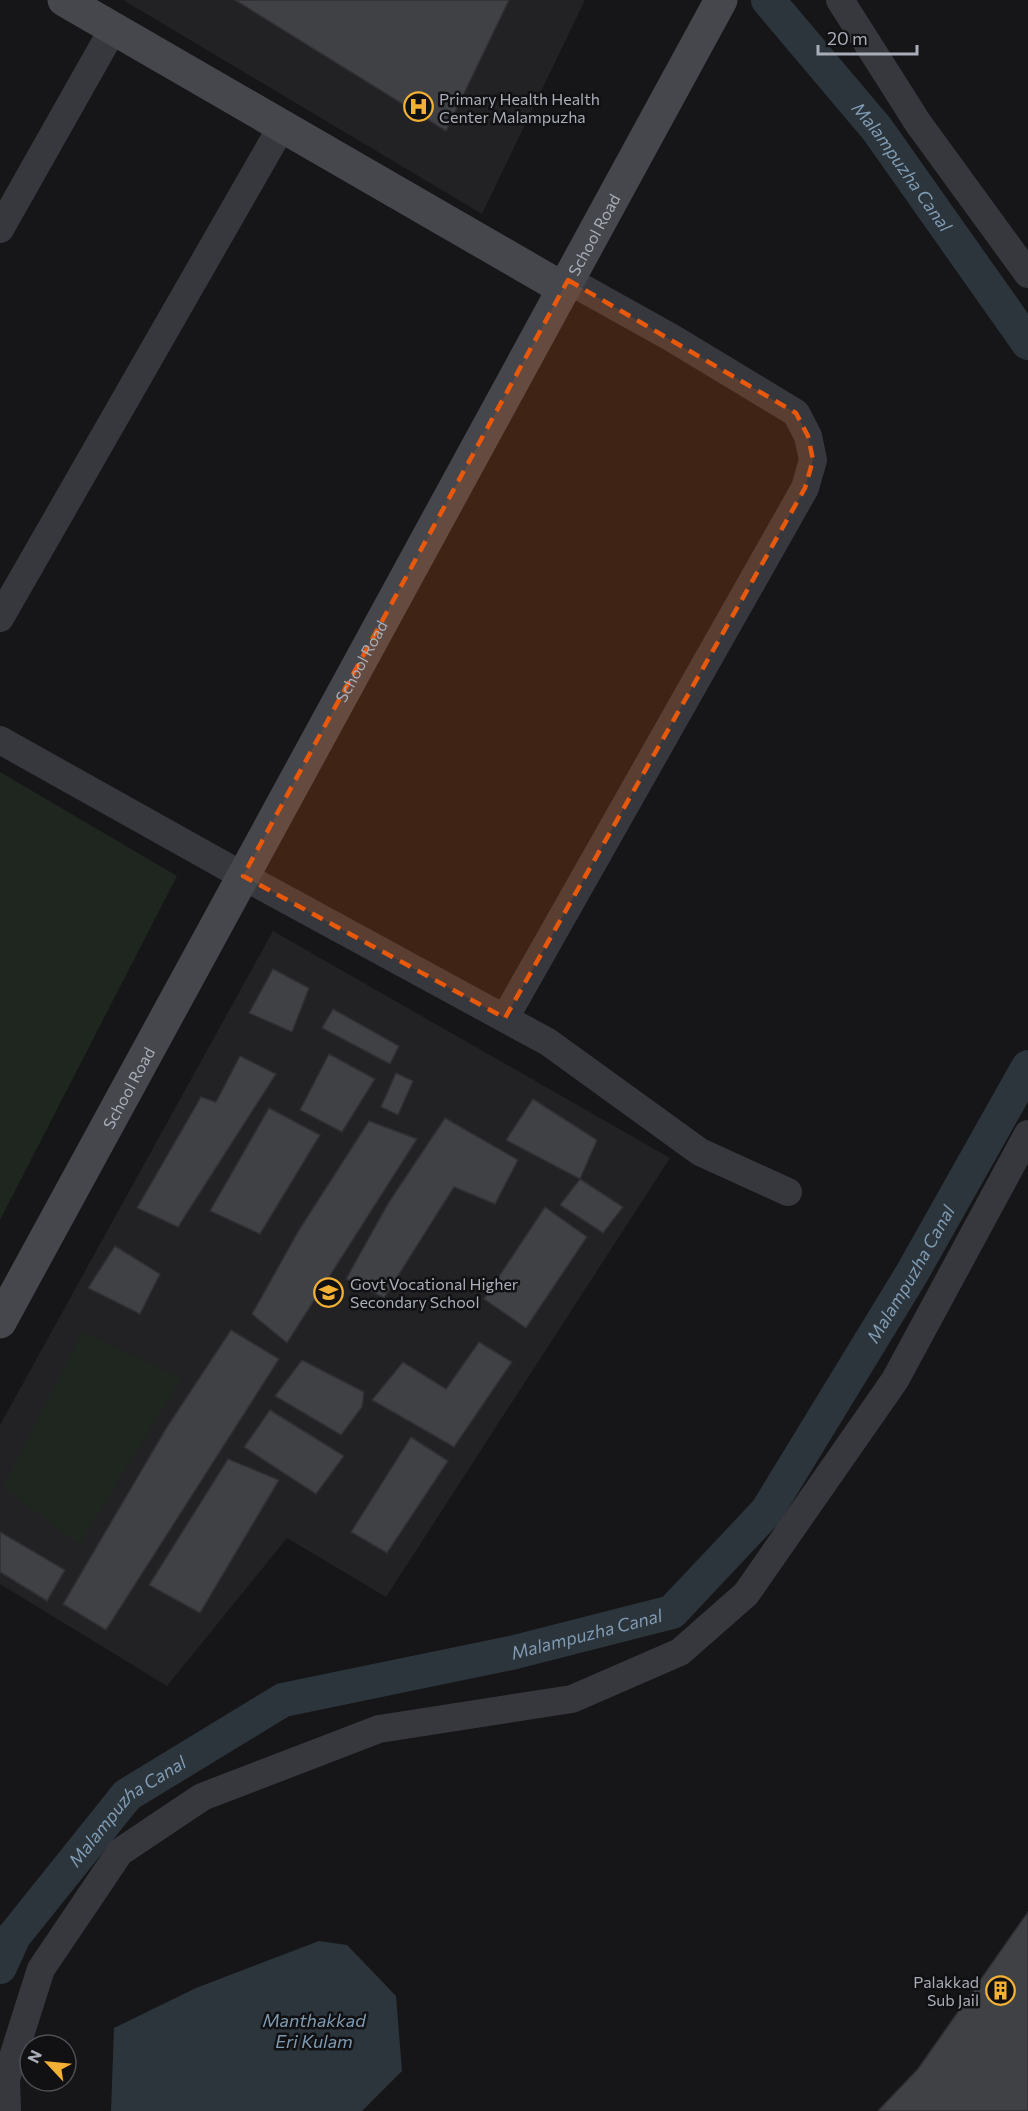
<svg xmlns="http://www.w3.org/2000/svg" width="1028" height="2111" font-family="Commissioner,sans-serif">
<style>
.built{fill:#222225}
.green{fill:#1e261f}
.water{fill:#2c353c}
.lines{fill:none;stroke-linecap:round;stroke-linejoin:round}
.canal{stroke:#2c353c;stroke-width:34}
.building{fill:#404145;stroke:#303034;stroke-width:1.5}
.street{stroke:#37383d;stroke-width:28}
.secondary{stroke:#45474d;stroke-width:33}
.marked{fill:#e8590c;fill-opacity:0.2;stroke:#e8590c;stroke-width:4.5;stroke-dasharray:12 8;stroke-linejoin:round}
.labels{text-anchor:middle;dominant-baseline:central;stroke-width:5;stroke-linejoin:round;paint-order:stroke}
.poi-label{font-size:16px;fill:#a8adb8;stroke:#111113;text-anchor:start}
.street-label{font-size:16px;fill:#a8adb8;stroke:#111113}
.water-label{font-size:18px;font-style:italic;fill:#7f9bb3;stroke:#111113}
</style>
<rect width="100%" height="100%" fill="#161618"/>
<path class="built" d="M123,0H585L482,214Z
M273,931L670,1158L386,1597L287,1538L167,1686L0,1584V1425Z"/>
<path class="green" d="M0,772L177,876L0,1220Z
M82,1331L181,1378L79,1544L3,1488Z"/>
<path class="water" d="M319,1941L347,1945L396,1996L402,2071L362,2111H111L114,2028L196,1988Z"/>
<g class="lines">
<g class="canal">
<path id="s1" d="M768,0L877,129L1028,343"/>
<path id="s2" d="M0,1967L14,1936L127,1795L283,1700L511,1653L672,1612L767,1511L911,1275L1028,1067"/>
</g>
</g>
<path class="building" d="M235,0H509L446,131Z
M273,969L309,988L292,1032L249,1013Z
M333,1009L399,1046L390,1064L322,1028Z
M329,1054L375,1079L342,1132L300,1110Z
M240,1056L276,1074L178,1227L137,1208L201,1097L216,1102Z
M396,1073L413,1081L398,1115L381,1107Z
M533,1099L597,1140L580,1179L506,1140Z
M269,1108L320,1135L260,1234L210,1211Z
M445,1118L518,1160L495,1204L454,1187L384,1298L346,1279L389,1202Z
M369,1121L417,1139L287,1343L252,1314L299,1230Z
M580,1179L623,1207L603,1233L560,1205Z
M545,1207L587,1237L526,1328L484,1299Z
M115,1246L160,1274L140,1314L88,1288Z
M231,1330L279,1359L106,1630L63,1604L167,1427Z
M479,1342L512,1362L454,1447L372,1400L403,1362L446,1389Z
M302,1360L364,1392L362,1407L341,1435L275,1396Z
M270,1410L344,1456L316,1494L244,1447Z
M411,1437L448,1461L387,1553L351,1532Z
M228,1459L279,1480L200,1613L149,1585Z
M0,1532L65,1570L47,1601L0,1572Z
M1028,1912V2111H878L918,2069Z"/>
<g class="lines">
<path class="street" d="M840,0L918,123L1028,274
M0,229L113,29
M0,618L282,126
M0,740L243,876L548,1042L700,1152L788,1192
M505,1018L805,488L813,460L808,436L796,413L672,338L568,280
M7,2111L6,2079L41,1969L120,1852L202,1797L379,1729L572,1699L680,1652L746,1594L895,1380L1028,1134"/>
<g class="secondary">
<path d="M64,0L564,289"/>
<path id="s3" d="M0,1322L721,0"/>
</g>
</g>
<path class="marked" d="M568,280L796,413L808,436L813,460L805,488L505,1018L243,876Z"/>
<defs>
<symbol id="hospital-ring" viewBox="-11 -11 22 22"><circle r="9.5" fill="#111113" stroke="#f2b134" stroke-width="1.5"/><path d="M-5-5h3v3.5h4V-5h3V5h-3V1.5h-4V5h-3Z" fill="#f2b134"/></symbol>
<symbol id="school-ring" viewBox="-11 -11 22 22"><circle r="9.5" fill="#111113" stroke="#f2b134" stroke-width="1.5"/><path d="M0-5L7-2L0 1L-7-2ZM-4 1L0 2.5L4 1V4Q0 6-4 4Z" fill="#f2b134"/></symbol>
<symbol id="building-ring" viewBox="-11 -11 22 22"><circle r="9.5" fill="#111113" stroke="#f2b134" stroke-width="1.5"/><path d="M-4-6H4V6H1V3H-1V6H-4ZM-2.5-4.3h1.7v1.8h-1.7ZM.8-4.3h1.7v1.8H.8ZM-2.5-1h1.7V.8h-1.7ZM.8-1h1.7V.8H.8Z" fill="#f2b134"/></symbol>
</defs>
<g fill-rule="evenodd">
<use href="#hospital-ring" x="402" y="90" width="33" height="33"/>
<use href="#school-ring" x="312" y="1276" width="33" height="33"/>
<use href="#building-ring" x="984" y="1974" width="33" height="33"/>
</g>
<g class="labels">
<g class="poi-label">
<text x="439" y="98">Primary Health Health<tspan x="439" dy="18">Center Malampuzha</tspan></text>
<text x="350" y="1283">Govt Vocational Higher<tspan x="350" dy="18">Secondary School</tspan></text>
<text x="979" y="1981" text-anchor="end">Palakkad<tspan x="979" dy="18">Sub Jail</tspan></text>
</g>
<g class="street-label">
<text stroke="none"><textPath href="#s3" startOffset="1239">School Road</textPath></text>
<text stroke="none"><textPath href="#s3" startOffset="753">School Road</textPath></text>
<text stroke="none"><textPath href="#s3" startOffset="267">School Road</textPath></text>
</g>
<g class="water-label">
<text stroke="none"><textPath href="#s1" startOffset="214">Malampuzha Canal</textPath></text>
<text stroke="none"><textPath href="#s2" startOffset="1212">Malampuzha Canal</textPath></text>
<text stroke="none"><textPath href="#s2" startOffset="708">Malampuzha Canal</textPath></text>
<text stroke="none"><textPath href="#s2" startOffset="204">Malampuzha Canal</textPath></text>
<text x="314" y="2020">Manthakkad<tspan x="314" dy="21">Eri Kulam</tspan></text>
</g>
</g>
<g transform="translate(48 2063) rotate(296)"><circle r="28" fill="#111113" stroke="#4d4f55" stroke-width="1.5"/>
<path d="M0-4.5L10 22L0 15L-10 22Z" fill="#f2b134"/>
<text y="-9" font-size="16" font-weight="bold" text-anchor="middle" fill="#a8adb8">N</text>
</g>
<path d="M818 45v9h99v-9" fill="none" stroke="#a8adb8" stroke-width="3"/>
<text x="827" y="45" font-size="18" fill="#a8adb8" stroke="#111113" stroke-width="4.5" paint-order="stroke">20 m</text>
</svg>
